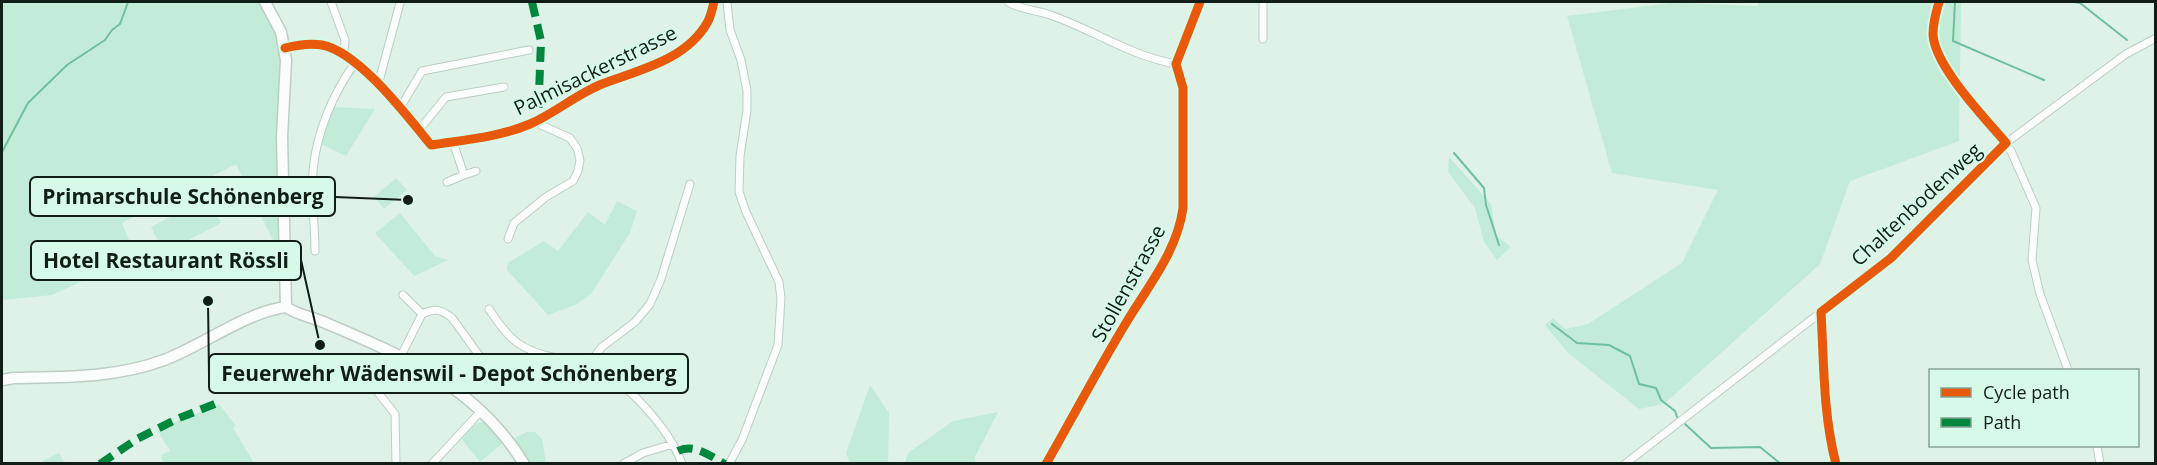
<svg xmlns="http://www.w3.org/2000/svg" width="2157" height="465" font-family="'Open Sans',sans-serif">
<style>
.green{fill:#c2ecd7}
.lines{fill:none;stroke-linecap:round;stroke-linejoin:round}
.stream{stroke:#6fc09e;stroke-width:2}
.street-casing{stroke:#bdcdc5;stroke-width:9}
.secondary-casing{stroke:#bdcdc5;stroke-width:13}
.street{stroke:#fafdfc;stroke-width:7}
.secondary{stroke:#fafdfc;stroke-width:10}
.quiet{stroke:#00873e;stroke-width:8;stroke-dasharray:15 8;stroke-linecap:butt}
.cycleway-casing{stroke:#d6fae7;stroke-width:13}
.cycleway{stroke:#e8590c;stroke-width:9}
.labels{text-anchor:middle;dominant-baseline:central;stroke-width:4.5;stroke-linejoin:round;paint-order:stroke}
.street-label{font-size:20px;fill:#111e17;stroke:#d6fae7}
.leader{fill:none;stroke:#111e17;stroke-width:2}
.callout-dot{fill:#111e17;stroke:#d6fae7;stroke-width:2}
.callout{fill:#d6fae7;stroke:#111e17;stroke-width:2}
.callout-label{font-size:21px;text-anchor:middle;font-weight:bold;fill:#111e17}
</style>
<rect width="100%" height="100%" fill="#def2e8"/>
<path class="green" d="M2,2H259L285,48L286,267L236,164L122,223L136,256L52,295L2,300Z
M1759,2H1961L1959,141L1850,181L1820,264L1664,404L1639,409L1568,353L1545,325L1553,318L1565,329L1588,324L1682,263L1718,190L1612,173L1567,16L1671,3L1758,6Z
M333,107L375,109L346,156L321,144Z
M1449,157L1491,204L1496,235L1511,247L1497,260L1484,242L1475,208L1448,172Z
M396,178L407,190L384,209L374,197Z
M209,197L221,223L164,253L151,227Z
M617,201L637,211L630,233L591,294L575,305L548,315L507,270L508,263L544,241L558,251L588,212L605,225Z
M400,213L435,256L448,260L414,276L375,233Z
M870,385L889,413L888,463H850L846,453Z
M219,404L236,426L233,428L254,463H163L161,455L170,451L157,430Z
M998,412L975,457L976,463H905L908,453L953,421Z
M483,422L489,425L504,442L480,462L461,438L476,424Z
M527,432H535L542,439L546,463H529L515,441L516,437Z
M59,453L65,463H43L44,460Z"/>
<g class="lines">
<path class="stream" d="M1955,2L1953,41L2044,80
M2074,2L2080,3L2127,40
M2,152L28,103L67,65L105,40L112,30L120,24L128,2
M1454,153L1484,188L1486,205L1499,245
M1552,324L1577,343L1609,345L1630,356L1639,384L1656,388L1661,400L1675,411L1677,417
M1685,424L1711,448L1760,447L1781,464"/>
<defs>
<path id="street" d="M331,2L345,40L344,54
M727,2L730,30L741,60L747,91V110L740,156L739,192L746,212L779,282L781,298L778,345L742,440L729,464
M1008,2C1021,10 1039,10 1053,16C1095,31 1131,56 1176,64
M1263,2V39
M1939,2L1933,33L1939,55L1966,96L2011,151L2036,208L2032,260L2040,294L2068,370
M285,48C297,45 310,43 322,45C359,52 407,116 431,145C463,140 500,137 530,124C555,113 577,94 602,84C639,70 686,60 707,23C711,17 712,9 714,2
M378,85L400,3
M400,108L422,71L529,50
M419,130L446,97L504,87
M453,142L464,175L476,171
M447,182L464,175
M508,239L514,223L546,197L573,181L578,171L580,160L577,148L570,138L541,125L538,120
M315,251C315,225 311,198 313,171C316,134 333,93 355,63
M403,295L422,314
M489,309C509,340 521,351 557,358C567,360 579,361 589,364C623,377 670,429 682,464
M401,356L422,314C435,308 441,309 452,318L497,380
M588,364L602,347L635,322L650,304L661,279L690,184
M372,385L395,414L396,464
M2097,446L2100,464
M432,464L481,411
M623,464L643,453L673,444
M1046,464C1073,417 1098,369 1126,323C1148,286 1177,252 1183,208V88L1176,64L1200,2
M1625,464L1891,258L2006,143L2126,54L2156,38"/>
<path id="secondary" d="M265,2L281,32L286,60L282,137L286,307
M286,307C299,316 314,317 328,324C406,357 478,388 524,464
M2,380L14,378C64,377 116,378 164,360C202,346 246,312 286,307"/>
</defs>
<use href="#street" class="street-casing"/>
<use href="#secondary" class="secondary-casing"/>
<use href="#street" class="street"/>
<use href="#secondary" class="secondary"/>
<path class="quiet" d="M532,2L541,41L538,120
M678,451C694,443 710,456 725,464
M100,464L137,439L179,418L220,402"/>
<defs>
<path id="cycleway" d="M285,48C297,45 310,43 322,45C359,52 407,116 431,145C463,140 500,137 530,124C555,113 577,94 602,84C639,70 686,60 707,23C711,17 712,9 714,2
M1046,464C1073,417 1098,369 1126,323C1148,286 1177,252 1183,208V88L1176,64L1200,2
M1836,464C1823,414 1824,363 1821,312L1891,258L2006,143C1986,119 1934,66 1933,34C1933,24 1936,12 1939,2"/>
</defs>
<use href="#cycleway" class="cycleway-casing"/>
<use href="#cycleway" class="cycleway"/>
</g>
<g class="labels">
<g class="street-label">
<text transform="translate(595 70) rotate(-26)">Palmisackerstrasse</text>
<text transform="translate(1916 204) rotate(-43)">Chaltenbodenweg</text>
<text transform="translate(1128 283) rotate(-61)">Stollenstrasse</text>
</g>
</g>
<path class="leader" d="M408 200L335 197M320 345L301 260M208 301L209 374"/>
<g class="callout-dot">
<circle cx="408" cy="200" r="6"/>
<circle cx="320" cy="345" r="6"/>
<circle cx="208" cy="301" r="6"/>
</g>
<g class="callout">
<rect x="30" y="177" width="305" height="39" rx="6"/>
<rect x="31" y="241" width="270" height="39" rx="6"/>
<rect x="209" y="354" width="479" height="39" rx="6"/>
</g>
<g class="callout-label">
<text x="183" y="204">Primarschule Schönenberg</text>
<text x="166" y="268">Hotel Restaurant Rössli</text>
<text x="449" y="381">Feuerwehr Wädenswil - Depot Schönenberg</text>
</g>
<rect width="2157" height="465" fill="none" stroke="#111e17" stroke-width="6"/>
<rect x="1929" y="369" width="210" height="78" fill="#d6fae7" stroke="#87a294" stroke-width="1.5"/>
<rect x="1941" y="388" width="30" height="9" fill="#e8590c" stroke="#87a294" stroke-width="1.5"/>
<text x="1983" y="399" font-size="18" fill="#111e17">Cycle path</text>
<rect x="1941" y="418" width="30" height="9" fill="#00873e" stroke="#87a294" stroke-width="1.5"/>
<text x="1983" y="429" font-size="18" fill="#111e17">Path</text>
</svg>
